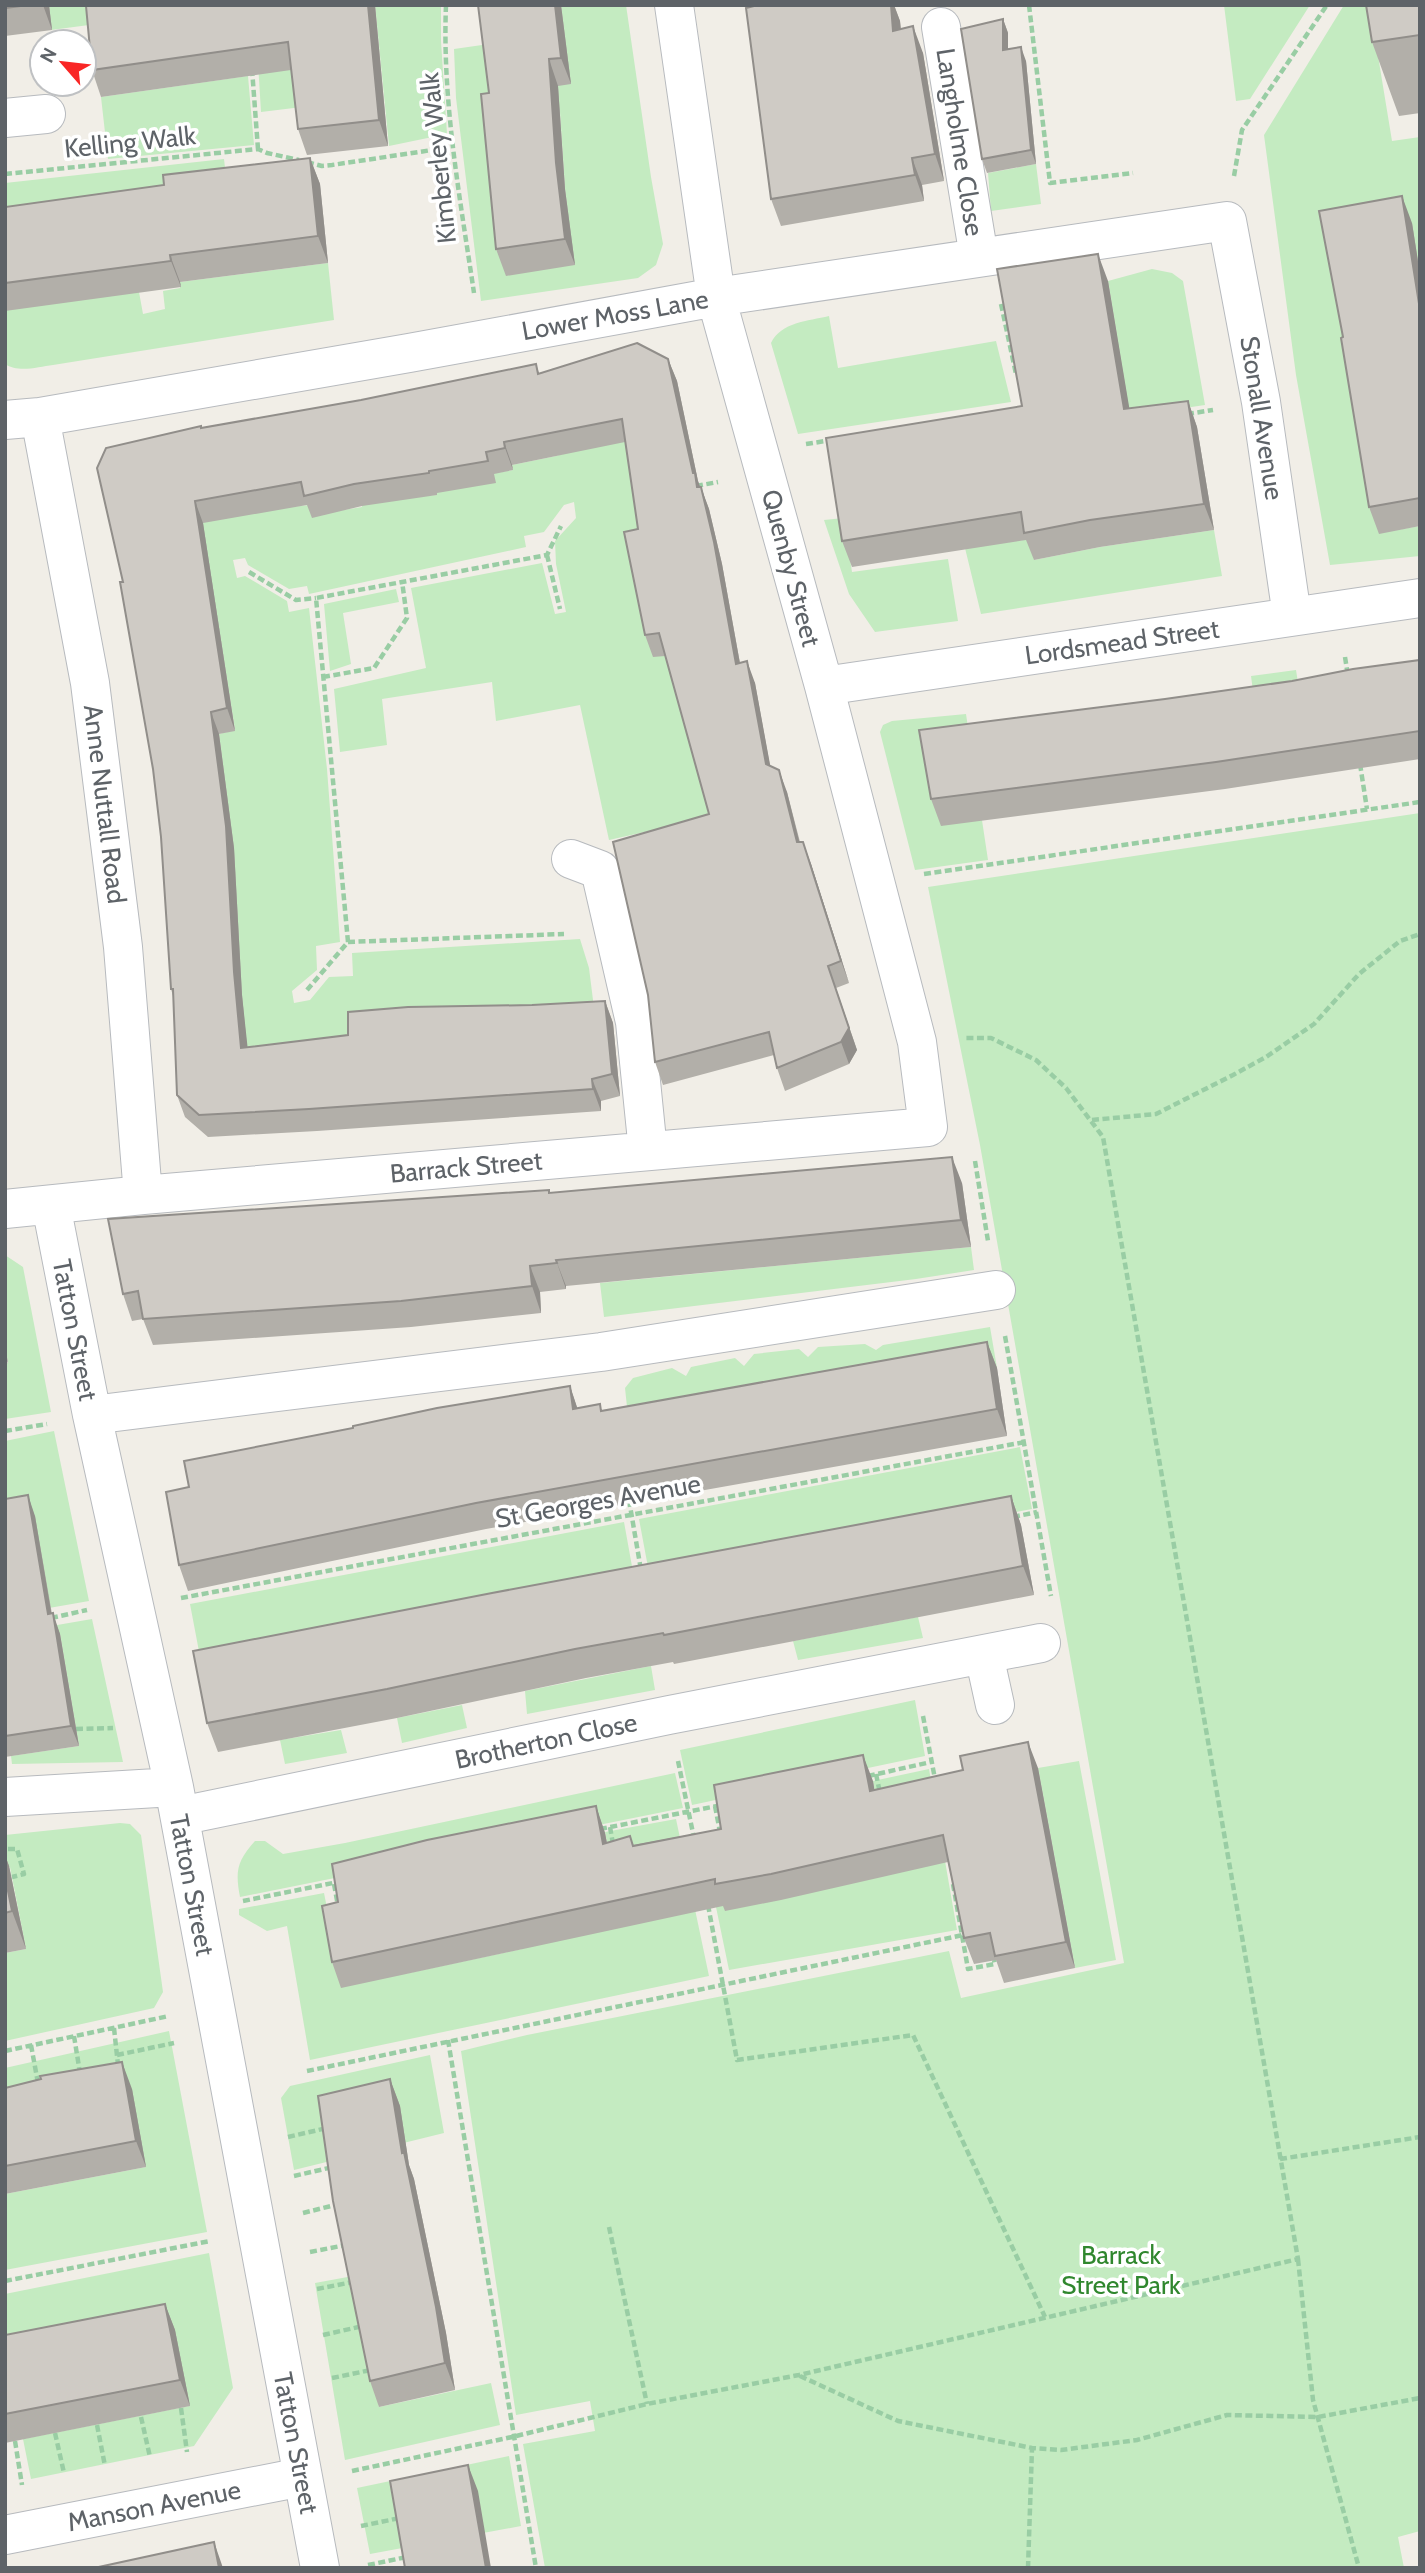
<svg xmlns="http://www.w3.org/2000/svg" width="1425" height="2573" font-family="Cabin,sans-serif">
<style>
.green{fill:#c4ebc1;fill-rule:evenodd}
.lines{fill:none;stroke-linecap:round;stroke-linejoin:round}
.minor-casing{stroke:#b7babe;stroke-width:40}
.path{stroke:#99cda4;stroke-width:4.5;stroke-dasharray:7 3.5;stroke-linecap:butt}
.minor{stroke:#fff;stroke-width:38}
.wall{fill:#b2afa9}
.shaded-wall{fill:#918e8a}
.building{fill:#cfcbc5;stroke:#918e8a;stroke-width:2}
.labels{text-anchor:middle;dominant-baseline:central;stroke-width:7;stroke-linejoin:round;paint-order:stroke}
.street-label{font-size:26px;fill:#5e6368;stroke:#fff}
.park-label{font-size:26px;fill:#30872e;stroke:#fff}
</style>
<rect width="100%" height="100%" fill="#f1eee7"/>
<path class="green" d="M49,5H241L51,30Z
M375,5H441V41L447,134L389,146Z
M561,5H626L651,177L663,244L656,265L638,278L481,301L456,98L454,49L489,44L570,84ZM560,112L565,189L574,265L498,198Z
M1224,5H1310L1250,99L1236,101Z
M1344,5H1382L1370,7L1392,141L1420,137V283L1379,533L1420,526V556L1330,565L1296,375L1264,135Z
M296,60L302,107L261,112L258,63Z
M248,76L254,145L108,159L101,97Z
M224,159L228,194L5,235V183Z
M1036,164L1041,204L991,211L988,173Z
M328,263L334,320L53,365C38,367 18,373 5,364V310L139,292L143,314L165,309L163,291L180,288V282Z
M1152,269L1172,273L1183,281L1205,405L1130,416L1108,281Z
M829,316L838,368L996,341L1011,402L798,434L771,343C781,322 808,321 829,316Z
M624,433L712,817L609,840L580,705L496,721L492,682L382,699L387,745L340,752L334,689L426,668L411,588L542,563L555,614L566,612L556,564L555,541L576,518L574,502L564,505L544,532L524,536L526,547L309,594L307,586L289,589L248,565L245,558L233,560L237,578L245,576L287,601L289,612L309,608L327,769L340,942L316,946L317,970L292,991L294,1003L310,1000L329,977L353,976L352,953L580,939L589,968L596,1024L245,1074L234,855L219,734L235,730L215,604L159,520L310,505L337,511L362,507V500L437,495L436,484L513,470L512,465L556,456Z
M844,518L852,572L948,559L958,621L875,632L849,594L824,520Z
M1214,530L1222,576L981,614L965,548L1031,539L1034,560L1100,547Z
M396,589L399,602L343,613L351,664L330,671L324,604Z
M1296,670L1302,708L1256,714L1251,676Z
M966,714L988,860L915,870L880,732L883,725L892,721Z
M1420,813V2531L1398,2537L1404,2568H545L523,2444L595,2431L590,2401L516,2415L461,2051L527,2035L949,1951L961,1998L1124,1963L980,1145L928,887Z
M971,1247L974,1270L916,1279L604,1317L600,1283Z
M5,1255L23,1267L51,1412L5,1419V1364L8,1363L5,1343Z
M990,1327L997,1368L630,1435L625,1388L633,1378L672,1368L686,1376L691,1367L735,1358L744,1366L754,1354L799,1349L808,1357L818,1347L865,1344L876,1350L883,1345Z
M54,1431L89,1601L9,1615L5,1587V1441Z
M1020,1447L1032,1509L650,1578L639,1519Z
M624,1522L635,1583L201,1662L190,1604Z
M918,1617L923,1638L798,1660L793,1641Z
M92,1619L123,1762L12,1764L11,1756L79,1746L60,1634H5Z
M651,1666L655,1690L527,1714L525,1691Z
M915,1700L925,1756L692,1805L680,1750Z
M462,1705L467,1728L402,1743L397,1718Z
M341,1730L347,1753L285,1764L280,1740Z
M1079,1761L1116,1960L1075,1968L1038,1768Z
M929,1769L957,1930L729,1970L710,1878L879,1818L873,1781Z
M675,1773L683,1808L240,1897C235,1871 237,1861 255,1841H265L283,1854L345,1843Z
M676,1819L709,1976L310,2060L287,1926L267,1931L239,1915V1909L324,1893L332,1933L404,1974L522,1949L612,1870L605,1832Z
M120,1823L130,1824L141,1835L163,1992L154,2008L5,2041V1953L26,1949L10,1867H5V1835Z
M169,2031L207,2232L5,2270V2194L146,2167L5,2116V2068Z
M430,2055L444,2133L294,2170L281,2098L290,2086Z
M209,2253L233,2388L194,2446L31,2479L23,2439L189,2406L5,2363V2294Z
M353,2276L379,2407L491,2383L500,2425L345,2460L315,2283Z
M509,2456L521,2526L370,2554L357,2488Z"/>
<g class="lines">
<defs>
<path id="minor" d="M941,27L979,257
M5,118L46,114
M40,417L90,683L123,947L143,1195
M5,420L40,417L409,353L716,297L1227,221L1261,402L1292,616
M824,686L1420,598
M571,859L600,870L635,1022L648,1151
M51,1205L92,1415L174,1787L320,2568
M5,1209L143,1195L928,1127L917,1042L824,686L716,297L674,5
M92,1415L601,1352L996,1290
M984,1655L995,1705
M5,1797L174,1787
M180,1816L669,1715L1041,1643
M5,2535L302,2477"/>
</defs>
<use href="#minor" class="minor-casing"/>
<path class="path" d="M446,5C442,102 460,198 474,293
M1029,5L1050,183L1133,173
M252,69L258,149
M307,162L322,166L332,165L452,147
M5,174L258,149L267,153L299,160
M1234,176L1242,130L1327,5
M1001,304L1016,374
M1187,414L1213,410
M806,444L832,440
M696,486L718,482
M547,555L560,609
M249,572L296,600L316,598
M1345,657L1348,676
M323,677L374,668L407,618L402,581
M1360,764L1367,809
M924,874L1420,802
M348,942L564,934
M307,990L348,942L316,598L547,555L561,526
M1092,1120L1156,1114L1233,1075L1266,1057L1314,1024L1359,974L1400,941L1420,934
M975,1161L988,1241
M1005,1336L1051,1596
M5,1431L47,1424
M629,1500L641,1570
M1013,1517L1037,1512
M181,1598L1025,1442
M51,1618L87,1610
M923,1716L935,1779
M76,1729L113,1728
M678,1761L694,1838
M876,1774L880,1793
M868,1776L931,1762
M715,1806L720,1832
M610,1827L613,1844
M600,1829L722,1805
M8,1849H17L24,1874L12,1877
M334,1884L338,1906
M953,1884L968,1969L995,1964L994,1960
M243,1901L338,1882
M708,1905L737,2060L913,2035L1045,2317
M114,2028L118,2065
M74,2036L80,2073
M448,2040L536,2568
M31,2045L38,2083
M5,2051L169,2016
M117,2055L174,2043
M307,2071L963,1935
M288,2137L327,2128
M1280,2159L1420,2137
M294,2176L333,2167
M303,2213L339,2204
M609,2227L647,2404
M310,2252L346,2245
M1298,2259L1313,2400L1359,2568
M5,2281L210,2241
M317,2289L353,2282
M323,2335L363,2326
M800,2376L898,2421L1032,2448L1061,2450L1137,2440L1227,2415L1318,2417L1420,2398
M332,2378L371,2370
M181,2408L187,2452
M141,2417L150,2457
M97,2425L105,2466
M55,2433L64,2473
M15,2441L22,2485
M352,2471L512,2437L647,2404L799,2375L1298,2259L1103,1137L1066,1088L1036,1060L991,1038H966
M361,2526L400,2518
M368,2565L407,2557
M1028,2568L1032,2448"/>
<use href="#minor" class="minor"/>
</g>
<path class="wall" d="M5,5H49L52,30L5,36Z
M93,5H375L388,146L307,155L298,129L291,70L101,97L92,70Z
M561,5L571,84L558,86L565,189L575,265L506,276L496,249L489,93Z
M758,5H894L900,21L901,29L923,53L944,181L922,185L924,201L781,226L771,199Z
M1420,5V113L1399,116L1372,42Z
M1003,19L1008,33V49L1026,61L1036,164L987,173L982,159Z
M310,158L320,184L328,263L180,282L181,287L5,311V207L164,185Z
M1412,223L1420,274V526L1379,534L1369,507L1343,337Z
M1108,281L1129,409L1188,401L1197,427L1214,530L1100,547L1034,560L1026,540L852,567L842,541L1022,406Z
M668,359L677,381L698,481L709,509L722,564L740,663L755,683L770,766L787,792L800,842L811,864L849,983L836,988L857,1050L849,1064L785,1091L777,1068L774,1055L663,1085L655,1062L709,814L665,656L653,657L645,635L638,529L625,442L512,465L513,470L494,474L496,483L437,493V495L362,506L312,518L307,505L203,523L235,731L219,734L234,848L242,995L247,1047L348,1035L532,1005L605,1001L613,1023L620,1096L601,1101V1111L317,1131L208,1137L185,1117L177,1095L173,996L171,989L161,837L153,769L123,582L202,428L361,400L536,364L539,373Z
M1420,660V759L1225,789L941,826L931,799L1165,699L1292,681Z
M962,1183L971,1247L566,1286V1289L540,1292L541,1313L411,1327L153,1345L143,1319L132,1321L123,1294L550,1193Z
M987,1342L997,1368L1007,1436L486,1529L188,1591L179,1565L189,1487L570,1386L577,1408L603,1411Z
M1011,1496L1021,1525L1034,1595L674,1664L673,1662L586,1678L397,1718L218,1752L207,1723Z
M5,1499L35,1516L52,1614L60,1634L79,1746L5,1757Z
M1038,1768L1075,1968L1004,1983L996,1960L974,1964L964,1938L948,1862L781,1900L725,1911L723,1906L341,1988L332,1962L338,1902L596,1806L605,1833L607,1843L630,1836L633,1845L721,1829L873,1781L874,1790Z
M5,1855L9,1866L26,1949L5,1953Z
M390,2079L400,2106L409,2165L414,2179L446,2333L455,2390L379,2407L370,2381Z
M5,2088L132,2089L146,2167L5,2194Z
M165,2304L175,2330L190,2406L5,2443V2335Z"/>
<path class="shaded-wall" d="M43,5H49L52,30Z
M368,5H375L388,146L379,120Z
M555,5H561L571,84L561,58Z
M891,5H894L900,21L903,58L893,31Z
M1003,19L1008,33V64L1003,50Z
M913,26L923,53L944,181L935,154Z
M1021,47L1026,61L1036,164L1031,150Z
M549,59L558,86L565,189L575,265L565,239L556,163Z
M310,158L320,184L328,263L318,236Z
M912,158L922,185L924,201L915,175Z
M1402,196L1412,223L1420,274V310Z
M1098,254L1108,281L1134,436L1124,409Z
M170,255L180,282L181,287L171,261Z
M668,359L677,381L698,481L703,495L706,510L693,473Z
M1188,401L1197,427L1214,530L1204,504Z
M504,442L512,465L513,470L505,448Z
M701,487L709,509L722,564L744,686L736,664Z
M195,501L203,523L235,731L227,708Z
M747,661L755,683L774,786L766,764Z
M211,712L219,734L234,848L242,995L250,1070L241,1048Z
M779,770L787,792L805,865L797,842Z
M803,842L811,864L849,983L841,961Z
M828,966L857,1050L849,1064L841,1042Z
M605,1001L613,1023L620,1096L612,1074Z
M592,1079L601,1101V1111L593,1089Z
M952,1157L962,1183L971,1247L961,1220Z
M556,1260L566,1286V1289L557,1263Z
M530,1266L540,1292L541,1313L532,1286Z
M987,1342L997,1368L1007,1436L997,1409Z
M5,1343L8,1364L5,1355Z
M570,1386L579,1413L573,1409Z
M28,1495L35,1516L55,1635L48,1614Z
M1011,1496L1021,1525L1034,1595L1023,1566Z
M53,1613L60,1634L79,1746L71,1726Z
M1028,1742L1038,1768L1075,1968L1066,1942Z
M863,1755L873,1781L879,1818L870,1791Z
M596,1806L605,1833L612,1870L603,1844Z
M5,1855L9,1866L26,1949L12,1911L5,1876Z
M122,2062L132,2089L146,2167L136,2141Z
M390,2079L400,2106L409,2165L414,2179L446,2333L455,2390L445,2363L402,2153Z
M165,2304L175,2330L190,2406L180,2380Z
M468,2465L478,2491L491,2568H486Z
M214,2542L223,2568H219Z"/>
<path class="building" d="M5,5H28L5,8Z
M93,5H368L379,120L298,129L288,42L92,70L86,6Z
M478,5H555L561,58L549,59L556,163L565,239L496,249L481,94L489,93Z
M758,5H891L893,31L913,26L935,154L912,158L915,175L771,199L746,8Z
M1366,5H1420V35L1372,42Z
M1003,19V50L1021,47L1031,150L982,159L961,29Z
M310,158L318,236L170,255L171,261L5,283V207L164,185L163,175Z
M1402,196L1420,310V498L1369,507L1341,338L1343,337L1319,211Z
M1098,254L1124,409L1188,401L1204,504L1090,520L1024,533L1021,512L842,541L826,438L1022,406L997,269Z
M637,343L668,359L693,473H695L697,487H701L714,542L736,664L747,661L766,764L779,770L797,842H803L841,961L828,966L849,1028L841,1042L777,1068L769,1032L655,1062L648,995L613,842L709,814L659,633L645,635L624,532L638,529L622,419L504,442L505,448L486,452L488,461L429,471V473L354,484L304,496L301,482L195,501L227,708L211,712L226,826L234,972L241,1048L348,1035V1012L408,1007L532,1005L605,1001L612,1074L592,1079L593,1089L309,1109L199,1115L177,1095L173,989H171L161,837L153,769L120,582H123L97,468L106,448L201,426V428L361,400L536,364L538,374Z
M1420,660V731L1216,762L931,799L919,730L1165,699L1292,681L1353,669Z
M952,1157L961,1220L556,1260L557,1263L530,1266L532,1286L401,1301L143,1319L138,1291L123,1294L108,1219L549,1190V1193Z
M987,1342L997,1409L476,1503L179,1565L166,1492L189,1487L184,1461L353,1428V1426L437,1408L570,1386L573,1409L600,1404L601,1411Z
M28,1495L48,1614L53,1613L71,1726L5,1736V1499Z
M1011,1496L1023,1566L664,1635L663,1633L575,1649L387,1689L207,1723L193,1651L492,1593Z
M1028,1742L1066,1942L995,1956L990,1933L964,1938L943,1835L771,1874L715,1884V1879L332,1962L322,1906L338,1902L332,1864L427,1840L596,1806L603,1844L630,1836L633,1846L721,1829L714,1785L863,1755L870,1791L963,1770L960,1756Z
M5,1876L12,1911L5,1913Z
M122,2062L136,2141L5,2166V2088L41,2079L40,2076Z
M390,2079L402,2153L404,2152L436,2307L445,2363L370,2381L333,2201L318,2096Z
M165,2304L180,2380L5,2414V2335Z
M468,2465L486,2568H405L390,2481Z
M214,2542L219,2568H94Z"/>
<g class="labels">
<g class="street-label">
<text transform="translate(130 142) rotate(-6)">Kelling Walk</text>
<text transform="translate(960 142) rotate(81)">Langholme Close</text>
<text transform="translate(438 158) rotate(-96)">Kimberley Walk</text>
<text transform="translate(615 315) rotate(-10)">Lower Moss Lane</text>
<text transform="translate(1262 418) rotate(81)">Stonall Avenue</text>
<text transform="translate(791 568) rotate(75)">Quenby Street</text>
<text transform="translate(1122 642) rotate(-8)">Lordsmead Street</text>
<text transform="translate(105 804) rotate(83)">Anne Nuttall Road</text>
<text transform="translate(466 1167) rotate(-5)">Barrack Street</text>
<text transform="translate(75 1330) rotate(79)">Tatton Street</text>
<text transform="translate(598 1501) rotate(-10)">St Georges Avenue</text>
<text transform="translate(546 1741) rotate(-12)">Brotherton Close</text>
<text transform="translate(192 1885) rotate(79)">Tatton Street</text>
<text transform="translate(296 2443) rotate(79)">Tatton Street</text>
<text transform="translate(154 2506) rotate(-11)">Manson Avenue</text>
</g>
<g class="park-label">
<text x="1121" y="2255">Barrack<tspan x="1121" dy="30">Street Park</tspan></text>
</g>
</g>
<rect width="1425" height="2573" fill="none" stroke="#5e6368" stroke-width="14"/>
<g transform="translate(63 63) rotate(298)"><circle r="33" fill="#ffffff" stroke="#bfc1c3" stroke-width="2"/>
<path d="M0-5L12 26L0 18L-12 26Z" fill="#f92625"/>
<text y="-10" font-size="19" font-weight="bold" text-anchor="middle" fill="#5e6368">N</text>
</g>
</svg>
